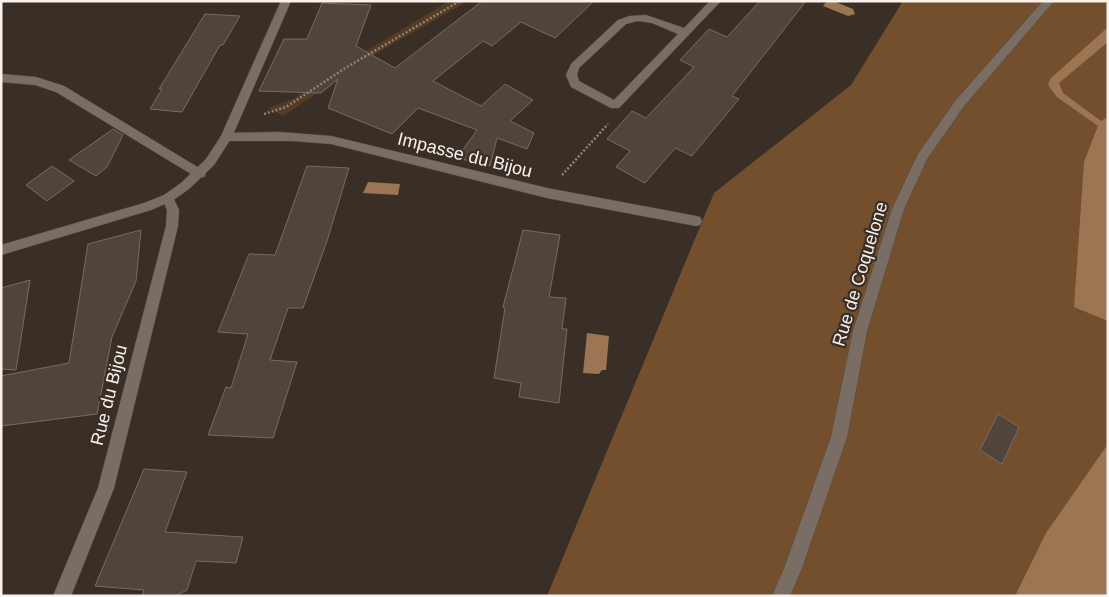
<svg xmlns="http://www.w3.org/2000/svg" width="1109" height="597" font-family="Arial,sans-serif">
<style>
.green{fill:#553b23}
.forest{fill:#734f2e}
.water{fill:#9c7653}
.building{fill:#50453b;stroke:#786c62}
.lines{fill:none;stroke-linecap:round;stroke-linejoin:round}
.minor-casing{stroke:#554c44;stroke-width:1}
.tertiary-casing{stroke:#554c44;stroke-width:1}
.path{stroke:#8d847c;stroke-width:2.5;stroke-dasharray:2 2;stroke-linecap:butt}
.minor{fill:#7a6e64;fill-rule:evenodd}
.tertiary{fill:#7a6e64;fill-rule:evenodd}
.labels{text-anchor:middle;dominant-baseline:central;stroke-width:4.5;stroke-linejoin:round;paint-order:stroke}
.street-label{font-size:18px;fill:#f9f2ec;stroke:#3a2f26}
</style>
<rect width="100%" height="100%" fill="#3a2f26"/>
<path class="green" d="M449,1H468L377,53L283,116L268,108L293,99L366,51Z"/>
<path class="forest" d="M903,1H1108V596H547L714,193L851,85Z"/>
<path class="water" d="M827,1H833L853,9L855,14L848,16L823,6Z
M1108,27V42L1059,83L1063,93L1101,121L1108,117V321L1074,307L1084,162L1098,126L1057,97L1048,85L1050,79Z
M368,182L400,184L398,195L363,193Z
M587,333L609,336L606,370H602L599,374L583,373Z
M1108,444V596H1015L1046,533Z"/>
<path class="building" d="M479,1H594L555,38L521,22L492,46L483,41L433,81L481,106L505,84L533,100L510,121L534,133L527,149L497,138L490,166L457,158L477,130L418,108L392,134L328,108L338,79L321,93L259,91L284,39H307L322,3L371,5L356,46L395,68L481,2Z
M760,1H806L732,96L739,99L701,145L692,156L675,148L645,183L616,167L630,151L607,139L632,111L646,118L694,67L680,60L709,29L727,37Z
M205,14L240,16L223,45H220L182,112L150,109L162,89H159Z
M113,129L123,135L107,167L96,176L69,160Z
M52,166L74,181L47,201L26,185Z
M307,166L349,168L327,241L303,308H288L270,360L297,362L273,438L208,435L226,387L231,388L248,334L218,332L249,254L275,255Z
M141,230L136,281L112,337L97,414L1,426V376L69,363L88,244Z
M523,230L560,235L549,297L566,298L562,329H567L559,403L519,397L521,383L494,378L505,308L503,307Z
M30,280L16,370L1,369V288Z
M998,414L1019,427L1002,464L980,450Z
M144,469L187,472L165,532L243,537L236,563L196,561L187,590L175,596H142L144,590L95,586Z"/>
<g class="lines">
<defs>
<path id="minor" d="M710,1H721L619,108H611L571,87L566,75L571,64L618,20L630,16L646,15L684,28ZM638,21L652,23L678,34L614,100L579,81L577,75L579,68L626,24Z
M1043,1H1054L964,106L927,159L904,209L867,331L847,437L802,568L790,596H772L785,566L831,437L853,331L892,209L918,154L956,100Z
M1,74L36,77L64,86L204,171L206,174L204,177H196L56,92L35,85L1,82Z
M279,132L331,136L547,188L696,216L700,217L702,221L700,225L696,226L547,198L331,144L292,141H226L220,137L226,133Z
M168,193L172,195L179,210L178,226L114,488L71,596H53L98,488L166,226L167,210L162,198L164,195Z"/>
<path id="tertiary" d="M281,1H291L232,137L214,165L189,189L172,201L151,210L1,255V245L144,203L164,195L181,183L206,159L221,136Z"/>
</defs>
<use href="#minor" class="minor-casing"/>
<use href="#tertiary" class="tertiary-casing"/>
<path class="path" d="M264,114L286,107L347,67L460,1
M562,175L608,124"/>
<use href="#minor" class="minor"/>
<use href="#tertiary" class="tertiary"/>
</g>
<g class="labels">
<g class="street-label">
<text transform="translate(465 155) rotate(14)">Impasse du Bijou</text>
<text transform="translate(860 274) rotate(-73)">Rue de Coquelone</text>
<text transform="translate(109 395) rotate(-76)">Rue du Bijou</text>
</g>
</g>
<rect width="1109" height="597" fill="none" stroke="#f9f2ec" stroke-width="5"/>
</svg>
